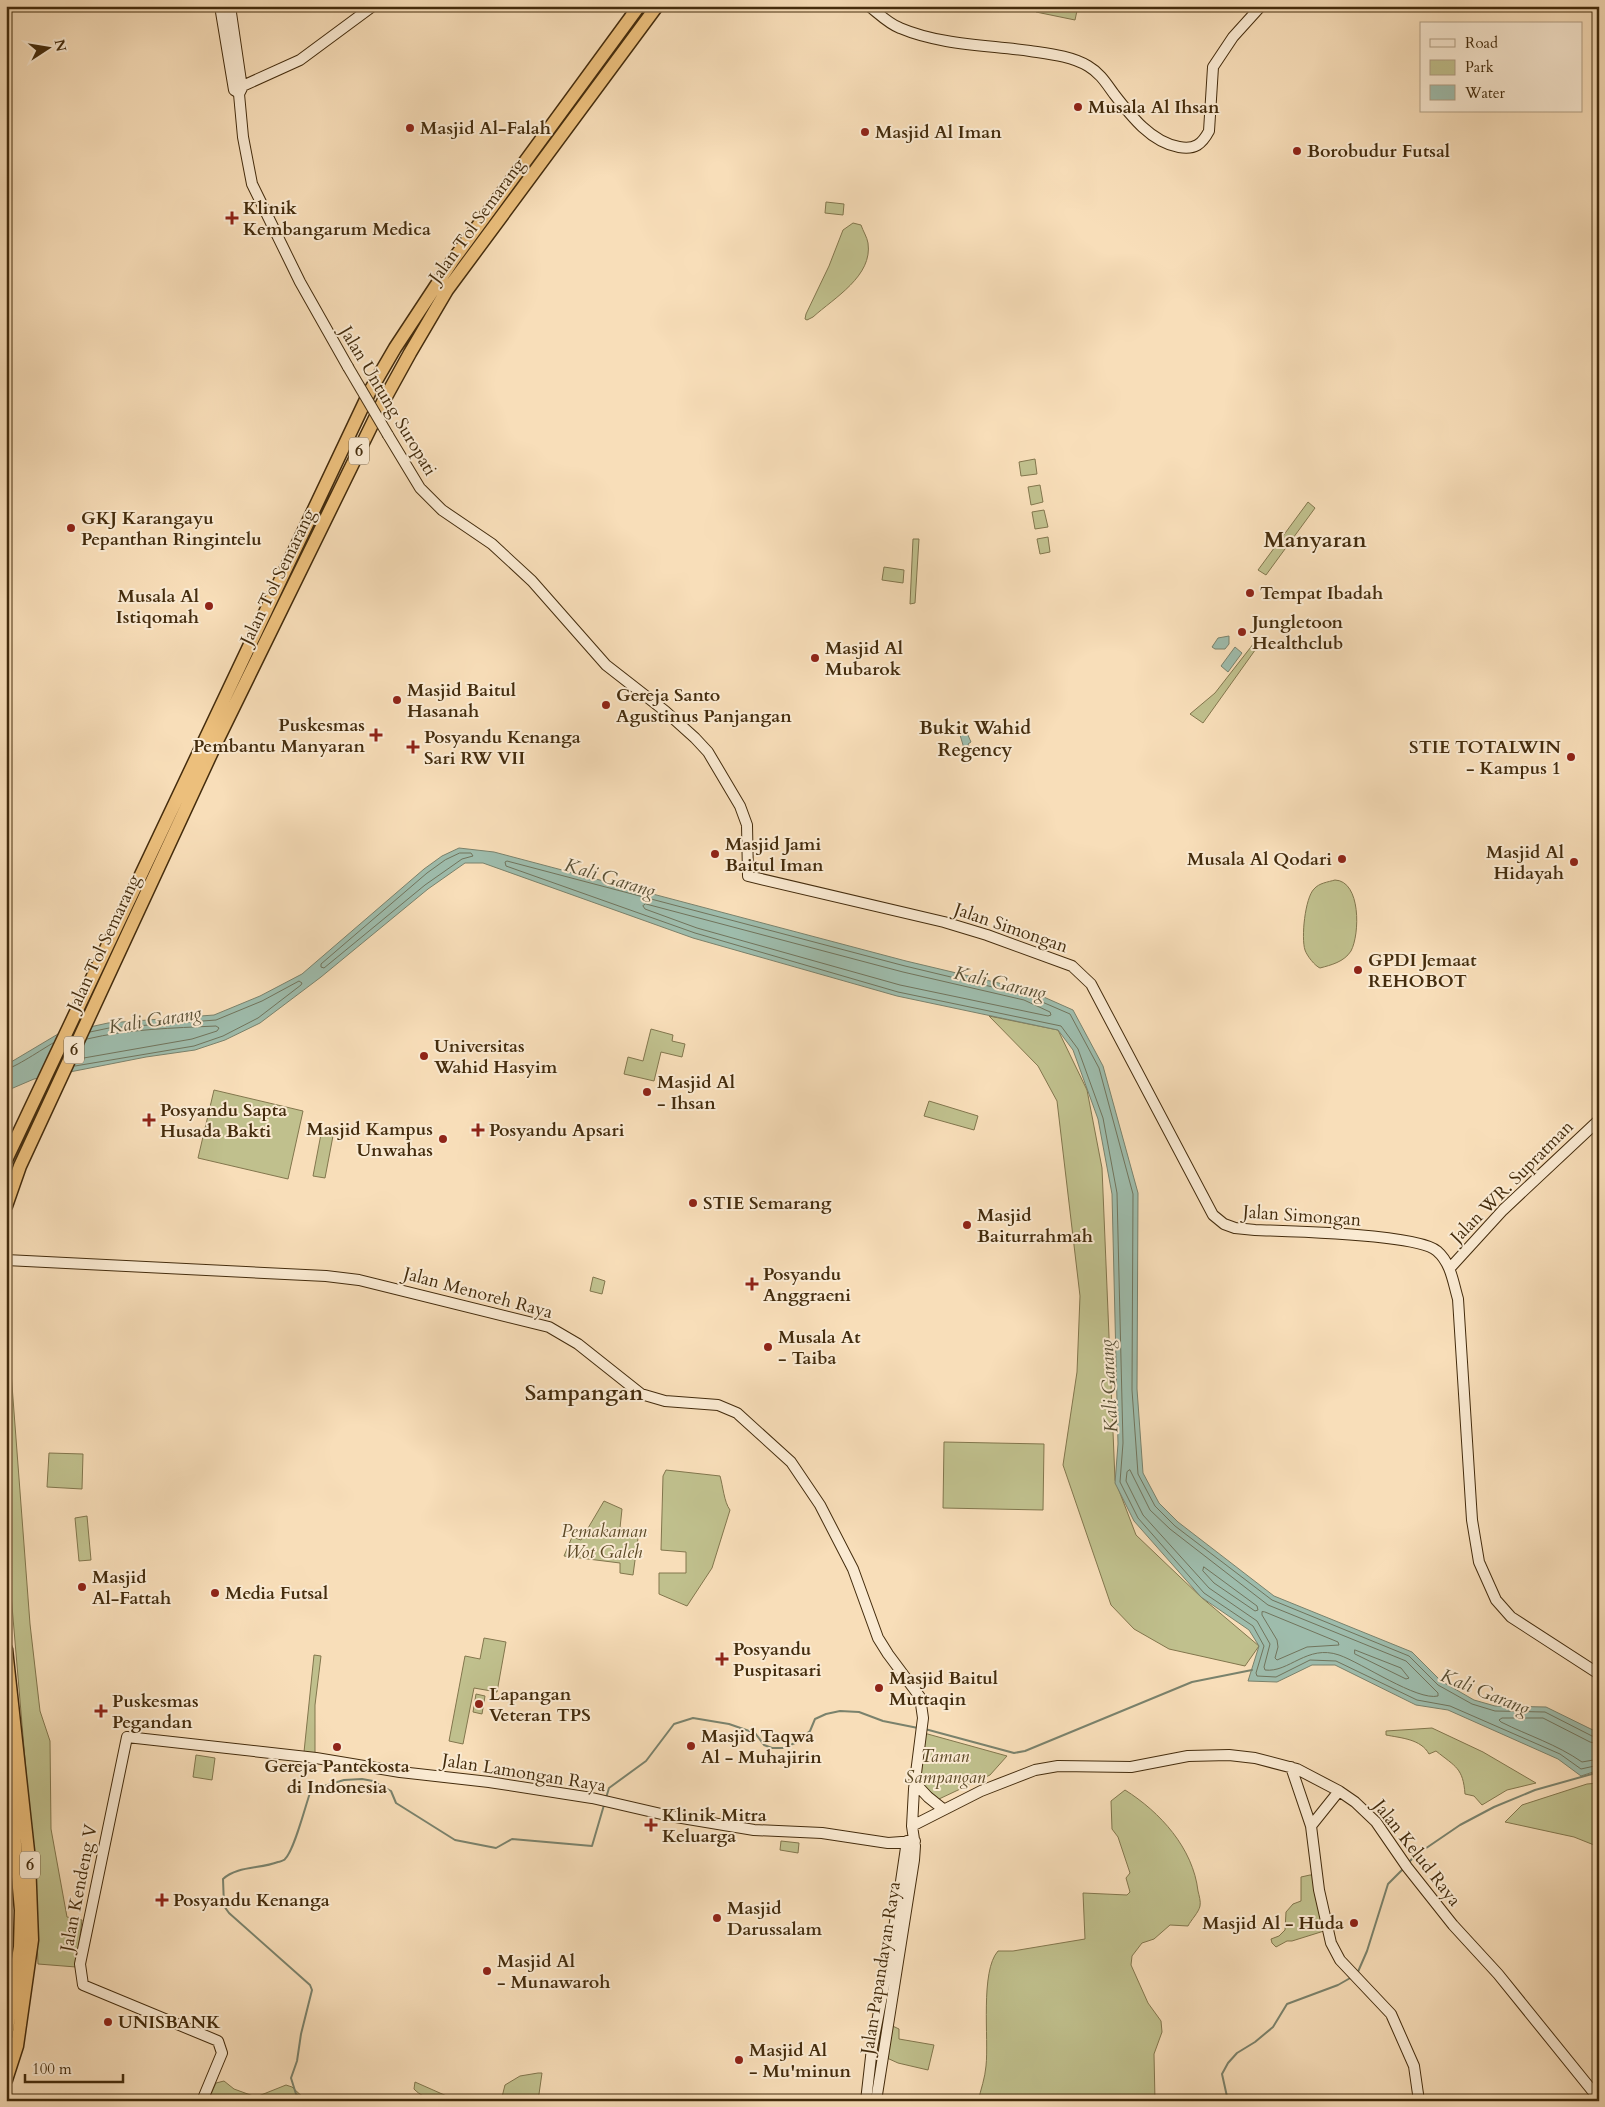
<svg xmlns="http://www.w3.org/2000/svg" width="1605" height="2107" font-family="Cardo,serif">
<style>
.green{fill:#c0c08d;stroke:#82764d}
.water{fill:#9ebcac;stroke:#7a826c}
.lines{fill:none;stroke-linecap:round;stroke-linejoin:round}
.shore{stroke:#71745c;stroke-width:1}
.stream{stroke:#7a826c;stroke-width:2}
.secondary-casing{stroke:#442c0d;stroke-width:12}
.highway-casing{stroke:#442c0d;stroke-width:15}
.secondary{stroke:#faead2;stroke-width:10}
.highway{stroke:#ecbf7c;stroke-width:12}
.secondary-bridge-casing{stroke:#442c0d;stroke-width:12;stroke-linecap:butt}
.secondary-bridge{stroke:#faead2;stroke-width:10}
.poi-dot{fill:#8f2418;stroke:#faead2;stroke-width:2}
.labels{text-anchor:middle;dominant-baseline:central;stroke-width:4;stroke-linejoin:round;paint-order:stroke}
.shield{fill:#faead2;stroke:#7b6548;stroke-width:1}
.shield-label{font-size:16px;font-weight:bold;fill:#442c0d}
.poi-label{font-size:18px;font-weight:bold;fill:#442c0d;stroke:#faead2;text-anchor:start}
.street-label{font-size:18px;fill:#442c0d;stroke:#faead2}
.park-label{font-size:18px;font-style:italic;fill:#5d4a27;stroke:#faead2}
.neighbourhood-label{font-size:19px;font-weight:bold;fill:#442c0d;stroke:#faead2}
.water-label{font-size:19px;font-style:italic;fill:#5a5035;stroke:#faead2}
.district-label{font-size:22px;font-weight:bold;fill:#442c0d;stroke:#faead2}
</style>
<rect width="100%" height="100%" fill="#f8deb9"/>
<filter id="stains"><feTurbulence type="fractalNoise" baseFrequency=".004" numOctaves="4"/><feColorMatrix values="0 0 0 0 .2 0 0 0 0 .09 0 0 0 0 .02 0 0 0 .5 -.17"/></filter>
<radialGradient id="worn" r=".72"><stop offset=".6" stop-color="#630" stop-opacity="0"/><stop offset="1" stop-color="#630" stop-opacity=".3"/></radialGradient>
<path class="green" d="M1038,6H1078L1075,20L1036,12Z
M826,202L844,204L843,215L825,213Z
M853,223L861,225C863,231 867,237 868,243C873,276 834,298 813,317L807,320L805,319L806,314L829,266L843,230Z
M1035,459L1037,474L1021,476L1019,462Z
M1040,485L1043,502L1031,505L1028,487Z
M1308,502L1315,508L1266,575L1258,570Z
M1044,510L1048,527L1035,529L1032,512Z
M1048,537L1050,552L1040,554L1037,539Z
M913,539H919L915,603L910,604Z
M884,567L904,570L903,583L882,580Z
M1254,643L1258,646L1203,723L1190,714L1215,693Z
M1335,880C1361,881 1360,934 1351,951C1344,962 1331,965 1320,968C1315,966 1307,956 1305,950C1301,938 1305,898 1314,889C1319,883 1328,882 1335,880Z
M989,1016L1058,1030L1087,1090L1102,1168L1115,1480L1136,1535L1201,1597L1259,1646L1245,1666L1169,1649L1134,1629L1111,1605L1063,1465L1077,1372L1080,1296L1057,1101L1038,1066Z
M651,1029L673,1035L672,1041L685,1044L682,1057L661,1052L654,1081L624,1074L628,1057L643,1061Z
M214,1090L303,1111L288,1179L198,1158Z
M929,1101L978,1116L974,1130L924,1116Z
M321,1134L333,1136L325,1178L313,1176Z
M6,1270H9L11,1372L30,1624L40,1711L50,1741L51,1829L67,1917L82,1920L76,1967L38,1964L34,1866L6,1535Z
M593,1277L605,1281L602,1294L590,1291Z
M944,1442L1044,1444L1043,1510L943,1508Z
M49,1453L83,1454L82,1489L47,1487Z
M666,1470L720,1476C723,1486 724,1502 730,1510L712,1568L687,1606L659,1594V1573H686V1552L661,1550L663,1476Z
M604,1501L622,1509L620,1528L639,1531L633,1575L620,1573V1563L564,1556L572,1537L581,1540Z
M87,1516L91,1560L79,1561L75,1518Z
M484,1638L506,1642L497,1692L474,1688L463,1744L449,1741L465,1656L480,1659Z
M314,1655L321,1656L315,1705V1754L304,1752Z
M476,1694L485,1696L482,1714L473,1712Z
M1432,1728L1483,1752L1536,1783L1507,1790L1482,1805L1474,1796L1465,1794C1463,1768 1456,1767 1436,1751L1429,1754C1421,1739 1401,1738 1386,1735V1731Z
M924,1733L1007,1756L990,1775L939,1799L922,1785L918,1775Z
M196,1755L215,1758L212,1780L193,1777Z
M1599,1783V1847L1574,1837L1505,1822L1522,1805L1587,1784Z
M1125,1790C1160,1812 1193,1848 1198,1891C1199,1895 1201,1902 1200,1906C1199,1912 1191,1920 1188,1926L1170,1925L1154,1939L1142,1943L1132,1956L1131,1965L1148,2003L1161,2021L1162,2032L1154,2054L1155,2101H978C981,2089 985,2078 986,2066C989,2039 980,1971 998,1951H1013L1085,1939L1083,1893L1127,1895L1130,1892L1126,1878L1130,1873L1118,1837L1112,1829L1111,1801Z
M781,1841L799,1843L798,1853L780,1850Z
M1310,1875H1316L1324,1931L1292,1941H1287L1276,1947L1272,1943L1271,1939L1279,1936L1285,1930L1286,1912L1293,1904L1301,1901V1877Z
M882,2021L899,2029V2039L934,2045L928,2070L898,2063L876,2053Z
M538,2073H542L538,2101H501L505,2085L520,2076Z
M224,2081L234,2089L256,2097L286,2085L292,2087L307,2101H208L216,2083Z
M415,2082L458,2101C443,2101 425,2101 414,2089Z"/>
<path class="water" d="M1229,636V644L1225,649H1215L1212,647L1218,638Z
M1235,647L1242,653L1228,672L1221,666Z
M967,733L971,742L968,744L972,753L966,755L960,735Z
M459,848L494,852L906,961L1028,990L1073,1010L1103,1066L1138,1193L1137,1389L1143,1473L1159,1503L1178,1522L1274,1596L1412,1652L1441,1681L1474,1700L1495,1706L1546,1707L1599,1733V1770L1581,1776L1558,1759L1448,1710L1416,1705L1335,1665H1312L1277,1682L1248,1681L1259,1646L1249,1630L1201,1597L1134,1521L1115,1483L1118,1444L1112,1194L1098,1119L1073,1050L1058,1030L897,996L693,938L483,863H465L428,889L321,977L260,1023L225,1040L195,1050L146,1057L34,1079L6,1091V1065L58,1034L108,1023L214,1015L260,996L302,974L424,869L442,856Z"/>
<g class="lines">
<path class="shore" d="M460,853H471L473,856L462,859L425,885L324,968L321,967V964L427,873L445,860Z
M646,904L903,972L1024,1000L1050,1012L1051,1015L1048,1016L900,985L697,928L645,909L643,906Z
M78,1059L192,1039L217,1031L219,1028L216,1026C173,1028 129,1029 87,1039
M75,1066L194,1046L223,1036L258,1018L301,985L302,983L299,981L262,1001L216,1020L109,1028L90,1032
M6,1069C13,1069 44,1048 53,1043
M1130,1470L1150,1510L1170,1529L1268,1605L1406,1661L1438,1693V1696C1417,1701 1362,1663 1339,1655C1307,1644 1289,1673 1265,1670L1264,1667L1270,1644L1257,1621L1209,1588L1143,1515L1126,1481L1127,1472Z
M1204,1567L1257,1606L1258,1610L1255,1611L1214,1583L1203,1571Z
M1265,1612L1338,1642L1339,1645L1307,1647L1277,1660L1275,1658L1278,1647L1277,1640L1262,1615V1612Z
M1355,1650L1401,1668L1409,1678L1406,1679L1355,1654Z
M1599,1737L1592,1736L1545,1712L1495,1711L1472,1704L1438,1685L1409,1656L1272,1600L1175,1526L1155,1506L1138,1474L1132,1390L1133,1194L1099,1068L1070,1014L1026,995L905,966L507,861L505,862L506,866L695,933L898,992L1061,1026L1078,1049L1103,1118L1117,1193L1123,1443L1120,1482L1138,1518L1204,1593L1253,1626L1264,1646L1256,1673L1257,1676L1276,1677L1310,1660L1336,1661L1417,1700L1450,1706L1560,1754L1581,1769L1599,1765
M1599,1744L1590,1742L1543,1718H1502L1499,1720L1501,1722C1529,1736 1556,1744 1582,1762L1599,1759"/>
<path class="stream" d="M925,1729L1014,1753L1025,1751L1192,1682L1252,1670
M606,1798L609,1788L646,1761L674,1724L693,1718L729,1724L755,1733L764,1745L772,1748H783L795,1743L810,1731L815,1719L826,1714L840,1711L859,1712L883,1721L918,1728
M1409,1862L1416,1855L1460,1825L1494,1807L1535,1790L1599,1772
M1357,1974L1367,1951L1388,1884L1404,1868
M305,2101L296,2094L291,2078L297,2061L301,2034L312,1990L310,1985L229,1913L224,1906L223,1879C237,1866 260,1869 278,1862C279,1862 285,1860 285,1859C294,1851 305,1807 310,1793L324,1786L344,1780L362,1779L373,1781L391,1791L396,1803L455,1840L496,1848L512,1839L592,1846L604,1805
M1228,2101L1222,2074L1228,2063L1237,2053L1255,2042L1273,2027L1287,2004L1338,1985L1352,1977"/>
<defs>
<path id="secondary" d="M220,6L234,90L239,93
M230,6L242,88L239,94L243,137L252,184L300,282L348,367
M869,6C878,13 889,24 900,28C940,45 987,45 1030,51C1050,54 1071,56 1088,66C1100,73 1106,83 1114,94C1131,116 1151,142 1179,147C1195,150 1202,144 1209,131L1213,67L1233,37L1261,6
M236,89L300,60L373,6
M388,435L420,488L442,510L492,544L532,581L606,665L665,711L695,738L708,752L740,806L747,825L748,876L944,922L987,935L1072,966L1091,984L1213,1215L1224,1224L1235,1228L1255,1230C1287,1231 1418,1234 1437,1251C1451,1263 1453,1282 1458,1299L1472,1520L1479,1562L1496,1600L1511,1617L1599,1674
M6,1260L326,1276L359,1280L549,1327L578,1344L641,1394L665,1401L718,1405L737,1413L791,1462L820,1505L853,1569L878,1638L888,1654L920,1697L923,1718L914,1789L912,1826L915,1846L914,1860L876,2101
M1450,1268L1503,1210L1599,1120
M1291,1767L1311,1826L1319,1890L1331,1943L1340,1960L1391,2014L1414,2066L1419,2101
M914,1782L928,1797L943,1809
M912,1826L981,1791L1035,1770L1058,1766L1131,1767L1188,1756L1229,1755L1255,1758L1297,1769L1339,1791L1355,1802L1376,1822L1407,1867L1453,1925L1498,1974L1599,2099
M1311,1826L1339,1791
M202,2101L222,2053L218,2041L83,1985L80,1964L127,1737L316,1758L400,1772L489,1782L592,1798L670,1816L754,1830L822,1833L888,1843L915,1841
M866,2101L872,2048L891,1949L907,1841"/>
<path id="highway" d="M6,1160L370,391L395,348L453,260L639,6
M6,1206L20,1166L217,741L383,402L410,353L447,290L657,6
M6,1649L29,1860L32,1940L17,2046L6,2080
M6,1743L21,1910L20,1947L6,2036"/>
</defs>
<use href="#secondary" class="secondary-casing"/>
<use href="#highway" class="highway-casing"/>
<use href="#secondary" class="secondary"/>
<use href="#highway" class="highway"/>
<defs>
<path id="secondary-bridge" d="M348,367L388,435"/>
</defs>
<use href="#secondary-bridge" class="secondary-bridge-casing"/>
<use href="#secondary-bridge" class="secondary-bridge"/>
</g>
<g class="poi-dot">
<circle cx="1078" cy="107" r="5"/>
<circle cx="410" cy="128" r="5"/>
<circle cx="865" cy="132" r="5"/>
<circle cx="1297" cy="151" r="5"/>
<path d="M229.5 210.5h5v5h5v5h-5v5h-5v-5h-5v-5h5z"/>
<circle cx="71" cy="528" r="5"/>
<circle cx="1250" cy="593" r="5"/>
<circle cx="209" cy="606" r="5"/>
<circle cx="1242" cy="632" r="5"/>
<circle cx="815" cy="658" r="5"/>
<circle cx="397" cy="700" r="5"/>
<circle cx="606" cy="705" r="5"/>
<path d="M373.5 727.5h5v5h5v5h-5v5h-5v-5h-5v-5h5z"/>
<path d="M410.5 739.5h5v5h5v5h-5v5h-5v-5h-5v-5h5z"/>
<circle cx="1571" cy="757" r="5"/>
<circle cx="715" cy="854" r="5"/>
<circle cx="1342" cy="859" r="5"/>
<circle cx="1574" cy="862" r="5"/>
<circle cx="1358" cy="970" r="5"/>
<circle cx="424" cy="1056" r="5"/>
<circle cx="647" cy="1092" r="5"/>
<path d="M146.5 1112.5h5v5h5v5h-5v5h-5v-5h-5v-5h5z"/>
<path d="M475.5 1122.5h5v5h5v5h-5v5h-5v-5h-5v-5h5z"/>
<circle cx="443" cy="1139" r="5"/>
<circle cx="693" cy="1203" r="5"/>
<circle cx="967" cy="1225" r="5"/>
<path d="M749.5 1276.5h5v5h5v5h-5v5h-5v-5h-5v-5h5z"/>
<circle cx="768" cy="1347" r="5"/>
<circle cx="82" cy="1587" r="5"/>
<circle cx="215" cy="1593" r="5"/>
<path d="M719.5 1651.5h5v5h5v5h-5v5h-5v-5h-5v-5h5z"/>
<circle cx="879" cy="1688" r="5"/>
<circle cx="479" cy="1704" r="5"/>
<path d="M98.5 1703.5h5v5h5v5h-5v5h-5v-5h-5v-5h5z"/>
<circle cx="691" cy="1746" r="5"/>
<circle cx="337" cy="1747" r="5"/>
<path d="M648.5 1817.5h5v5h5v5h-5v5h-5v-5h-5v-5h5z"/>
<path d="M159.5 1892.5h5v5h5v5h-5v5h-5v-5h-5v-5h5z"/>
<circle cx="717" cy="1918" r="5"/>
<circle cx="1354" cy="1923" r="5"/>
<circle cx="487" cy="1971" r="5"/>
<circle cx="108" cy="2022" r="5"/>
<circle cx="739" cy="2060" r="5"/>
</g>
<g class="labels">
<g class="shield">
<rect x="349" y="437.5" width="20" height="27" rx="4"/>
<rect x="64" y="1036.5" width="20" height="27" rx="4"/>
<rect x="20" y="1851.5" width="20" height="27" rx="4"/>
</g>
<g class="shield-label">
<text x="359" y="451">6</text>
<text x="74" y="1050">6</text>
<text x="30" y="1865">6</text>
</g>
<g class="poi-label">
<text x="1088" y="107">Musala Al Ihsan</text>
<text x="420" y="128">Masjid Al-Falah</text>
<text x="875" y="132">Masjid Al Iman</text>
<text x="1307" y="151">Borobudur Futsal</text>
<text x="243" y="208">Klinik<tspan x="243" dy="21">Kembangarum Medica</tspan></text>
<text x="81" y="518">GKJ Karangayu<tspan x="81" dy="21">Pepanthan Ringintelu</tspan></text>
<text x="1260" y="593">Tempat Ibadah</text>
<text x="199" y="596" text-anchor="end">Musala Al<tspan x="199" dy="21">Istiqomah</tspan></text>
<text x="1252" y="622">Jungletoon<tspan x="1252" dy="21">Healthclub</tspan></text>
<text x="825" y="648">Masjid Al<tspan x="825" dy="21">Mubarok</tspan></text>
<text x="407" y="690">Masjid Baitul<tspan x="407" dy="21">Hasanah</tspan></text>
<text x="616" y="695">Gereja Santo<tspan x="616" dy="21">Agustinus Panjangan</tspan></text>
<text x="365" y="725" text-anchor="end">Puskesmas<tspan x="365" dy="21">Pembantu Manyaran</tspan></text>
<text x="424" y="737">Posyandu Kenanga<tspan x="424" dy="21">Sari RW VII</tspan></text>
<text x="1561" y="747" text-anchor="end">STIE TOTALWIN<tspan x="1561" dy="21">- Kampus 1</tspan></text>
<text x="725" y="844">Masjid Jami<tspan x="725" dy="21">Baitul Iman</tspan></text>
<text x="1564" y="852" text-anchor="end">Masjid Al<tspan x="1564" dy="21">Hidayah</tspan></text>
<text x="1332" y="859" text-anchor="end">Musala Al Qodari</text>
<text x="1368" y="960">GPDI Jemaat<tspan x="1368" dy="21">REHOBOT</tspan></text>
<text x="434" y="1046">Universitas<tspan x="434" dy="21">Wahid Hasyim</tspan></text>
<text x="657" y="1082">Masjid Al<tspan x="657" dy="21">- Ihsan</tspan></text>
<text x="160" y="1110">Posyandu Sapta<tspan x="160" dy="21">Husada Bakti</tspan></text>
<text x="433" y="1129" text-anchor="end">Masjid Kampus<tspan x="433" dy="21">Unwahas</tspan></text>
<text x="489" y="1130">Posyandu Apsari</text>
<text x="703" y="1203">STIE Semarang</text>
<text x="977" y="1215">Masjid<tspan x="977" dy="21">Baiturrahmah</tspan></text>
<text x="763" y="1274">Posyandu<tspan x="763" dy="21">Anggraeni</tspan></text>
<text x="778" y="1337">Musala At<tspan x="778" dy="21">- Taiba</tspan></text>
<text x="92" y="1577">Masjid<tspan x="92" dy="21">Al-Fattah</tspan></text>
<text x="225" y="1593">Media Futsal</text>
<text x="733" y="1649">Posyandu<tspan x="733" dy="21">Puspitasari</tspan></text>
<text x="889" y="1678">Masjid Baitul<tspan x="889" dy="21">Muttaqin</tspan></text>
<text x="489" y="1694">Lapangan<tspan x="489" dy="21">Veteran TPS</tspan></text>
<text x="112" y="1701">Puskesmas<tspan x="112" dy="21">Pegandan</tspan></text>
<text x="701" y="1736">Masjid Taqwa<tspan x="701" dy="21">Al - Muhajirin</tspan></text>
<text x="337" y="1766" text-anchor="middle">Gereja Pantekosta<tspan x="337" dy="21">di Indonesia</tspan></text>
<text x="662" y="1815">Klinik Mitra<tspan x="662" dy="21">Keluarga</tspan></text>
<text x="173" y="1900">Posyandu Kenanga</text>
<text x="727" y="1908">Masjid<tspan x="727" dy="21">Darussalam</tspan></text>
<text x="1344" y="1923" text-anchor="end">Masjid Al - Huda</text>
<text x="497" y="1961">Masjid Al<tspan x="497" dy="21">- Munawaroh</tspan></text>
<text x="118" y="2022">UNISBANK</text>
<text x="749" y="2050">Masjid Al<tspan x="749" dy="21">- Mu'minun</tspan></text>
</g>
<g class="street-label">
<text transform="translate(477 221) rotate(-54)">Jalan Tol Semarang</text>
<text transform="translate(388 401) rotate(59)">Jalan Untung Suropati</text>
<text transform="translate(278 577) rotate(-64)">Jalan Tol Semarang</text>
<text transform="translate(1011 928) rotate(19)">Jalan Simongan</text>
<text transform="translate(104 943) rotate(-65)">Jalan Tol Semarang</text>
<text transform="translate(1512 1182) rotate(-45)">Jalan WR. Supratman</text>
<text transform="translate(1302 1216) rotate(4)">Jalan Simongan</text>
<text transform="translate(478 1293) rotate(15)">Jalan Menoreh Raya</text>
<text transform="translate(524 1773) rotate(9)">Jalan Lamongan Raya</text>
<text transform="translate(1417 1853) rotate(52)">Jalan Kelud Raya</text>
<text transform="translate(79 1888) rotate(-79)">Jalan Kendeng V</text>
<text transform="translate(881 1968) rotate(-81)">Jalan Papandayan Raya</text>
</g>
<g class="park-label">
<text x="604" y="1531">Pemakaman<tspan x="604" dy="21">Wot Galeh</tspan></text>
<text x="945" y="1756">Taman<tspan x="945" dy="21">Sampangan</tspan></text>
</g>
<g class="neighbourhood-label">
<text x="975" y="728">Bukit Wahid<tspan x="975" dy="22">Regency</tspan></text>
</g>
<g class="water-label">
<text transform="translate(610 878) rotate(17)">Kali Garang</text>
<text transform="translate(1000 983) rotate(13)">Kali Garang</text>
<text transform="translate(155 1020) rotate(-9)">Kali Garang</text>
<text transform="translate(1109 1386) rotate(-93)">Kali Garang</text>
<text transform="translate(1485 1692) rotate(22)">Kali Garang</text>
</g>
<g class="district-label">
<text x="1315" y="540">Manyaran</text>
<text x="584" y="1393">Sampangan</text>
</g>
</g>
<rect width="1605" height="2107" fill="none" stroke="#f8deb9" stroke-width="25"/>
<rect x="8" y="8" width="1590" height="2092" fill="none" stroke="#442c0d" stroke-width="2.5"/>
<rect x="12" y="12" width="1580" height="2082" fill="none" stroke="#442c0d"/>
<rect x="1420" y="22" width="162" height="90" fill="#faead2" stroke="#b19e83"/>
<rect x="1430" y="39" width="25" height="8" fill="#faead2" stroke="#b19e83"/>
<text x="1465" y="48" font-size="15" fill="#442c0d">Road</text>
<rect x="1430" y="60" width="25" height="15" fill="#c0c08d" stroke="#b19e83"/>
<text x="1465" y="72" font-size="15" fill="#442c0d">Park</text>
<rect x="1430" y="85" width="25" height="15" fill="#9ebcac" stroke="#b19e83"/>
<text x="1465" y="98" font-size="15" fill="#442c0d">Water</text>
<g transform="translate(48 48) rotate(78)" stroke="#faead2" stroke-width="4" paint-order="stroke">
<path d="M0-4L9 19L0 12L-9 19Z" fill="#442c0d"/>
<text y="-8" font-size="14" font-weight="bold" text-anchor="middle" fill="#442c0d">N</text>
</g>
<path d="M25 2074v8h98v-8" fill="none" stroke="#442c0d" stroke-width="2.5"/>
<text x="32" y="2074" font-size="15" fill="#442c0d" stroke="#faead2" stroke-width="4" paint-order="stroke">100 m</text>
<rect width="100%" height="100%" filter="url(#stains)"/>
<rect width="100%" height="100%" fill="url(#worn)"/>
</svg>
